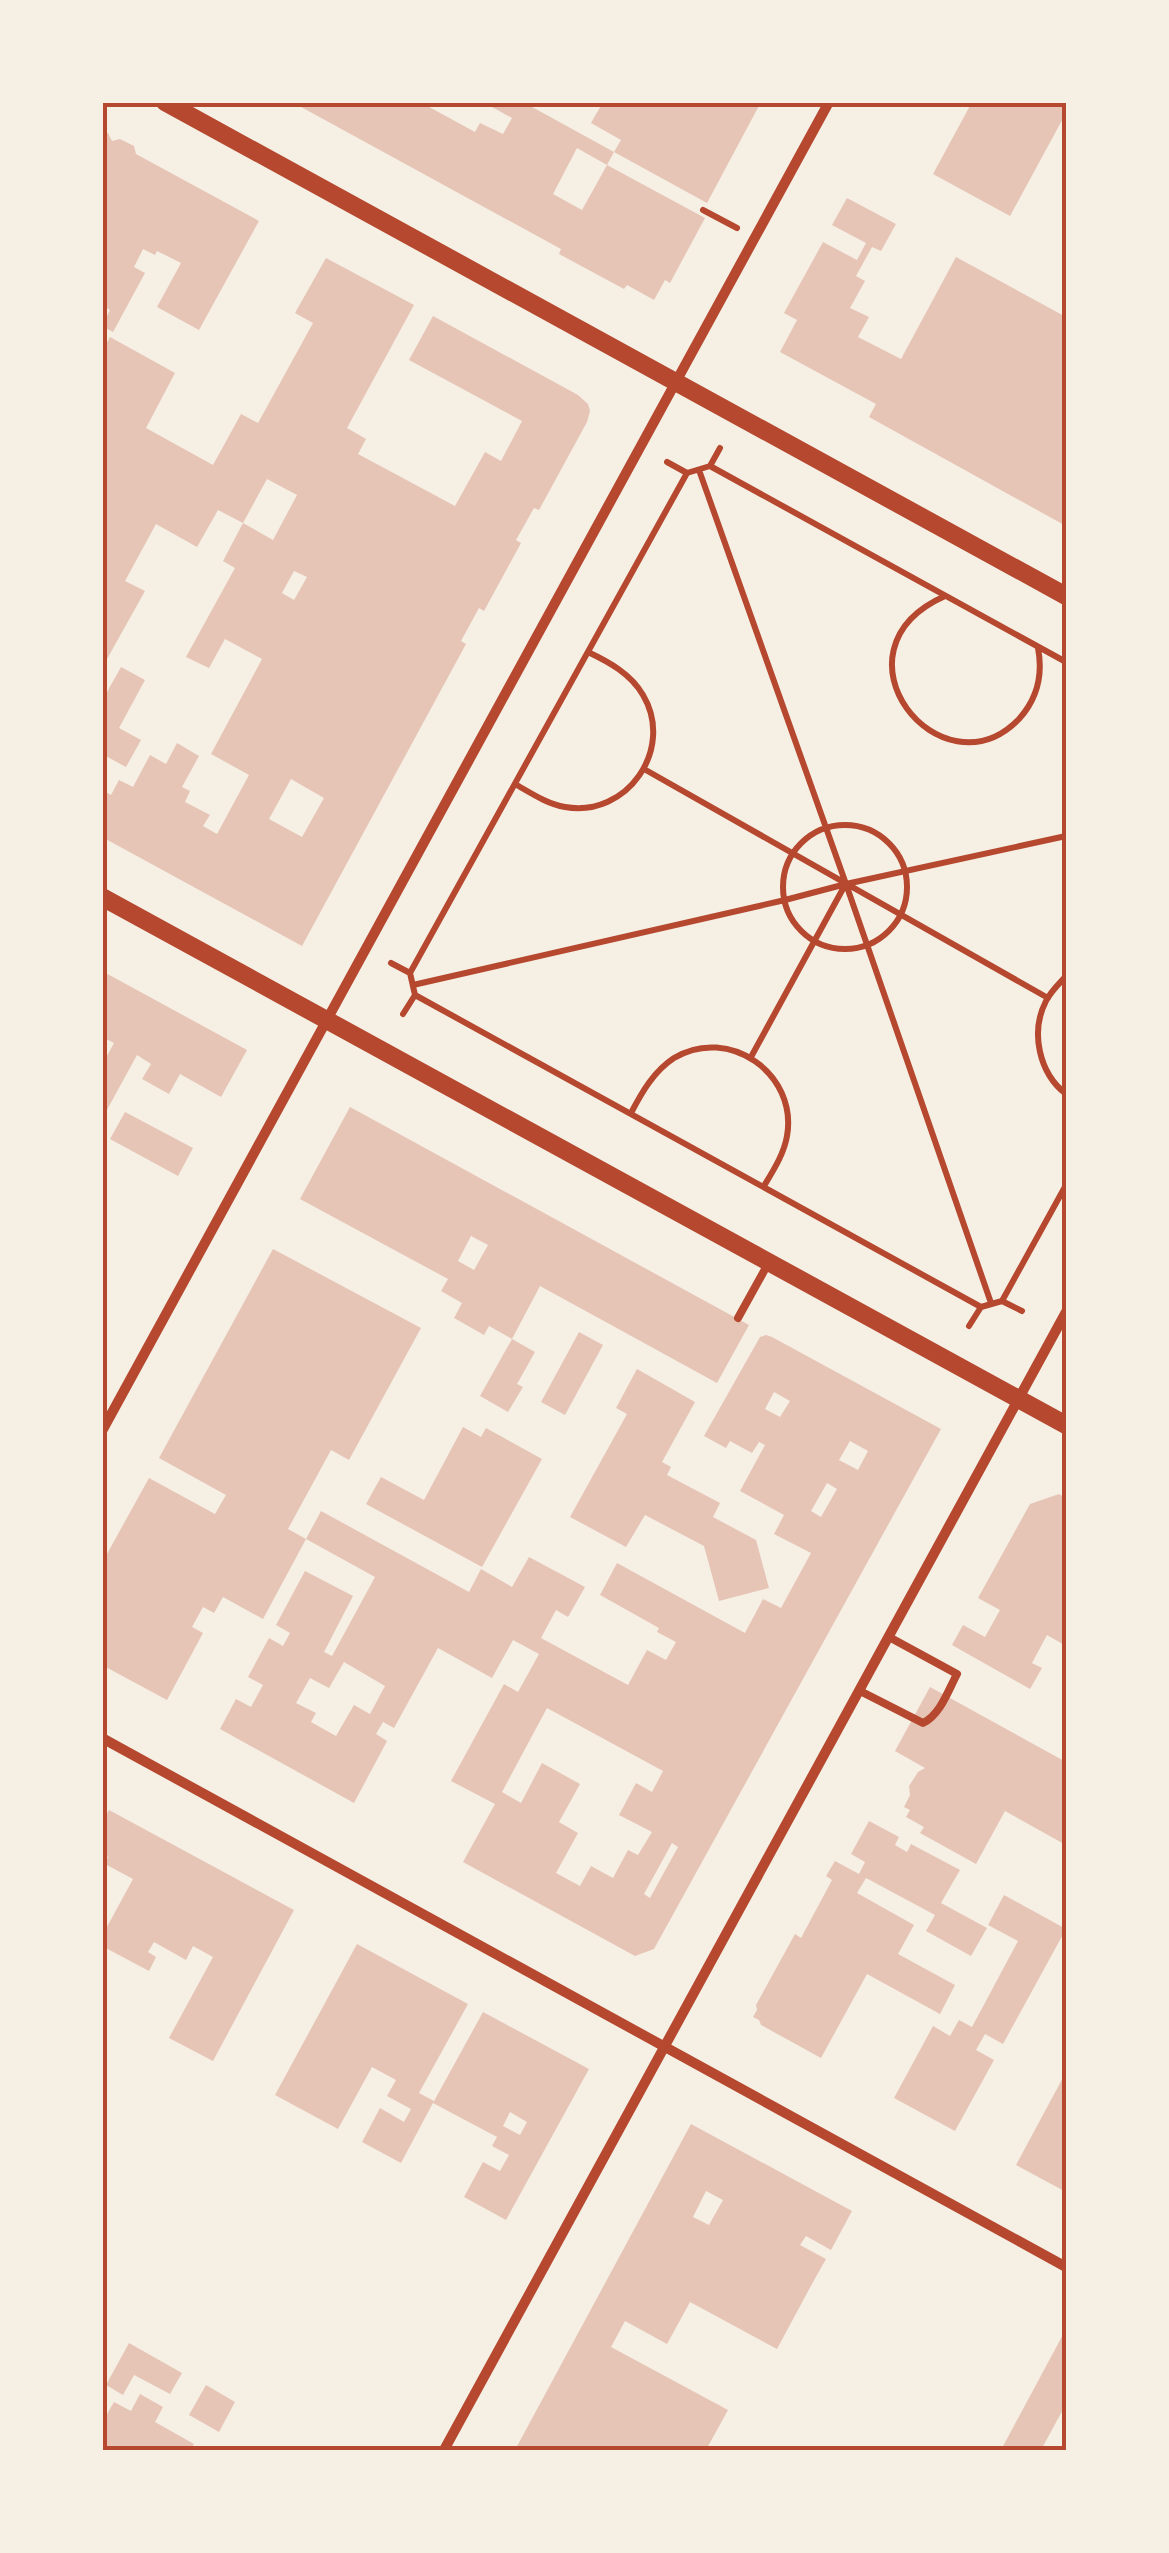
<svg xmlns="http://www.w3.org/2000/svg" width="1169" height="2553" font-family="'DejaVu Sans',sans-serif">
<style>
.building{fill:#e6c5b7;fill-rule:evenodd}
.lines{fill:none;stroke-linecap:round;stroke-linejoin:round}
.path{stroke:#b5482f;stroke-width:6}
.service{stroke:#b5482f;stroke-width:8}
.minor{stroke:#b5482f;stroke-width:10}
.tertiary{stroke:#b5482f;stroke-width:18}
.neatline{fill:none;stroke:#b5482f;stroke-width:4}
</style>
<rect width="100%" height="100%" fill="#f6efe4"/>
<path class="building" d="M292,102H420L475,132L480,123L503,134L512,118L483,102H523L614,152L607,165L577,148L553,194L582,210L607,165L705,218L670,283L665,280L654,300L627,285L624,289L559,254L561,249Z
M603,102H761L707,203L614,152L621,140L591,123Z
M972,102H1066V113L1010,216L933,174Z
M102,130L108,133L112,141L120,139L134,146L136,154L259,221L199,330L157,307L181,263L157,251L155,255L143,249L134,267L145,273L113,332L102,326L110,310L102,305Z
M847,198L896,224L881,251L872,247L856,276L865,281L850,308L869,317L858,337L901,359L956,257L1066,317V526L869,417L876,404L780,352L797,320L784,313L823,242L857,260L866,243L832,225Z
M326,258L414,305L347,428L366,439L358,454L455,506L485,452L501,461L522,421L409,360L433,316L578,395L588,404L590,411L587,422L539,510L534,508L516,540L521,543L484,611L479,608L461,641L466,644L302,946L102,837V790L111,795L119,780L133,787L150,755L166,764L177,743L199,756L182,787L190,791L185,802L210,815L203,826L217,834L249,775L211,754L262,659L225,639L209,668L186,657L235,568L223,561L243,523L273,540L297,495L267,479L243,523L218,510L197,547L156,524L125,581L145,591L102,668V501L105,497L102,496V351L110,337L175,373L146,428L213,465L241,414L258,423L313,323L295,313ZM294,571L307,577L294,600L282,593ZM291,779L324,798L302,837L269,819Z
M121,667L145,680L119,728L141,740L126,767L102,754V701Z
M102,971L247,1050L221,1097L180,1074L169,1094L142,1079L151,1064L137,1055L102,1119V1065L114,1043L102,1037Z
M350,1107L749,1325L717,1383L540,1286L512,1339L489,1326L484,1335L454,1318L462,1303L441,1291L448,1279L300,1199ZM471,1236L488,1245L474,1270L458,1261Z
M125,1112L193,1148L178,1176L110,1139Z
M273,1249L421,1328L349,1460L331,1450L288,1529L306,1539L321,1511L469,1592L481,1569L512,1587L529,1557L585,1587L568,1617L556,1610L541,1638L628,1685L647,1650L666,1660L676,1642L657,1632L659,1628L600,1595L617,1563L745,1633L763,1599L781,1608L811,1553L774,1534L784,1515L740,1491L765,1445L759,1442L752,1453L730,1441L726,1448L704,1436L760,1337L766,1335L772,1337L941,1429L654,1949L635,1956L463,1862L495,1804L451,1781L504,1684L518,1692L539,1654L513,1640L492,1678L438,1648L394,1728L383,1722L376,1734L387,1741L354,1803L220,1729L236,1699L251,1707L263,1685L248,1677L269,1638L283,1646L290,1633L276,1625L305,1571L353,1596L324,1652L332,1656L375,1577L306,1539L263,1619L223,1597L214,1613L203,1607L192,1627L203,1633L167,1700L102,1665V1563L149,1478L215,1514L226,1495L159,1458ZM774,1392L790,1401L780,1417L765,1409ZM850,1441L868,1451L858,1470L839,1460ZM827,1483L837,1489L821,1517L811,1511ZM344,1662L385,1686L370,1714L354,1705L336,1736L311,1722L316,1713L296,1703L310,1678L329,1688ZM547,1708L663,1771L652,1792L636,1783L619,1815L652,1832L638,1855L628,1850L613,1878L591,1866L580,1886L556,1873L578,1833L559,1822L580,1784L542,1763L521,1803L502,1792ZM672,1843L678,1847L650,1898L644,1894Z
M579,1332L603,1345L565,1415L541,1402Z
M512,1339L535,1352L517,1384L523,1387L508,1412L480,1396Z
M637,1369L695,1402L662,1462L671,1467L667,1475L720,1503L713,1517L756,1540L769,1588L719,1601L704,1546L645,1515L626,1547L570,1517L627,1414L616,1408Z
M463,1427L481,1437L486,1428L542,1459L482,1567L366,1504L381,1477L424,1500Z
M1059,1494L1066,1498V1646L1047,1635L1032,1663L1042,1668L1030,1689L952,1645L963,1625L985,1637L1000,1610L978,1598L1030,1504Z
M930,1687L1066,1762V1845L1005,1811L976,1864L920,1833L924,1827L906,1817L910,1810L904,1807L910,1795L909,1786L918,1772L925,1768L895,1751Z
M109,1810L294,1910L213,2061L169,2038L213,1957L193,1946L186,1960L154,1942L148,1952L156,1957L149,1971L102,1946V1936L133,1879L105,1864L108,1857L102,1854V1822Z
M869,1821L899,1837L895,1845L907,1852L911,1844L960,1870L941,1903L987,1928L971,1956L926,1931L935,1915L866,1878L857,1893L914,1925L898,1954L955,1985L940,2014L867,1974L821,2058L761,2025L759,2020L753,2017L757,2010L756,2005L795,1934L801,1938L832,1880L826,1876L835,1861L859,1874L865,1862L851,1854Z
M1004,1895L1066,1929L1003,2044L985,2034L976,2050L994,2060L955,2131L894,2098L933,2026L950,2036L959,2020L972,2027L1018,1941L988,1925Z
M357,1944L468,2004L419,2093L434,2101L401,2163L362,2142L380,2108L404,2122L411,2109L387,2096L396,2080L372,2067L338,2129L275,2095Z
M483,2012L589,2069L506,2220L464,2197L483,2162L500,2171L509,2155L492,2146L497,2137L433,2103ZM510,2112L527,2122L520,2135L503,2126Z
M1066,2072V2192L1016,2165Z
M691,2124L852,2211L831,2250L806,2236L800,2245L826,2259L813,2282L777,2349L690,2302L667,2344L625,2321L611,2347L728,2410L706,2450H515ZM706,2191L723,2200L709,2225L693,2217Z
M1066,2329V2404L1041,2450H1001Z
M129,2343L182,2373L170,2394L134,2375L123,2395L106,2385Z
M206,2385L235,2402L219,2432L189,2415Z
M140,2394L163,2407L155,2422L194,2444L190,2450H102V2423L114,2402L131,2411Z"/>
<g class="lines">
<path class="path" d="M703,210L737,228
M667,462L687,473
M710,466L720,448
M699,470L846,884L991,1303
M945,596C822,651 941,799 1019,719C1037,699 1043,674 1038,648
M1066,662L710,466L687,473L410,973L415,995L981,1307L1002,1301L1066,1185
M644,769L1048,998
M515,784C531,793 547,804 565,807C627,818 675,749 643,695C631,674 609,662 588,652
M783 887a62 62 0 1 1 124 0a62 62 0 1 1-124 0Z
M391,963L410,973
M1066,976C1059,984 1051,991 1046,1001C1030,1032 1039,1073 1066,1094
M413,985L785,900L846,884L1066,836
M403,1014L415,995
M751,1057L845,885
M631,1113C642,1092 654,1071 674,1058C729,1025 798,1074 787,1136C784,1154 773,1171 764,1186
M1002,1301L1022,1311
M969,1326L981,1307"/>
<path class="service" d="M738,1318L769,1262
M860,1691L923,1723C940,1715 948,1691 957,1674L889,1637"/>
<path class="minor" d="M102,1431L829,102
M102,1738L1066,2267
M444,2450L1066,1312"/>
<path class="tertiary" d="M165,102L1066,596
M102,897L1066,1425"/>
</g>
<rect width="1169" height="2553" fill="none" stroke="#f6efe4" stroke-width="210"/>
<rect x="105" y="105" width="959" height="2343" class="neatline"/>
</svg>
